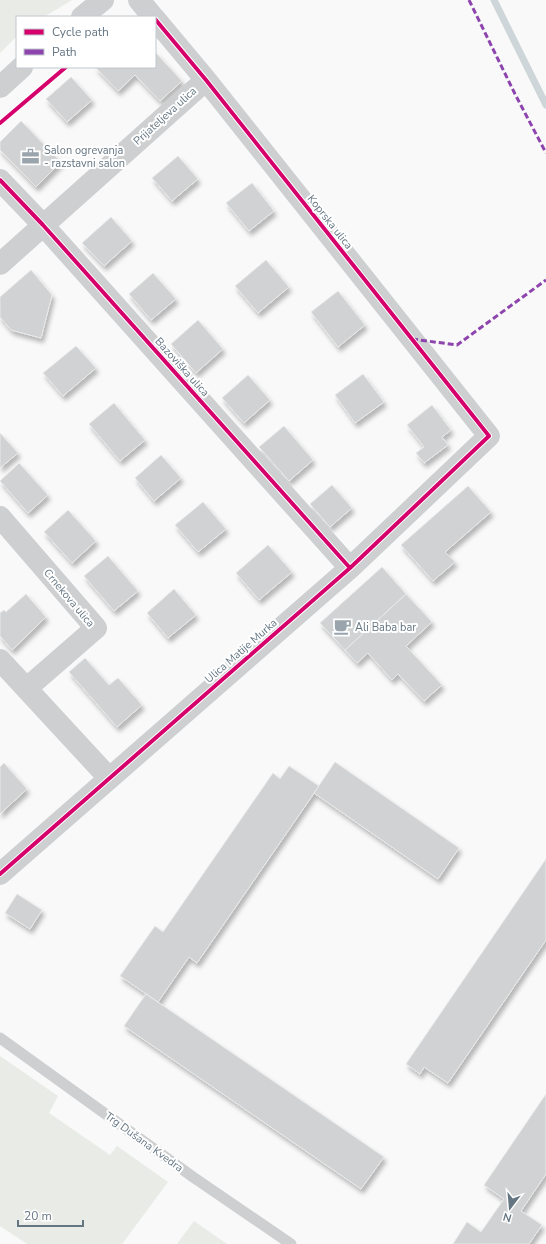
<svg xmlns="http://www.w3.org/2000/svg" width="546" height="1244" font-family="'Nunito Sans',sans-serif">
<style>
.green{fill:#e8ebe6}
.lines{fill:none;stroke-linecap:round;stroke-linejoin:round}
.stream{stroke:#ced6d9;stroke-width:7}
.building{fill:#d0d2d3;stroke:#e8e8e8;filter:url(#shadow)}
.service{stroke:#cecfd0;stroke-width:11}
.minor{stroke:#cecfd0;stroke-width:22}
.tertiary{stroke:#cecfd0;stroke-width:22}
.quiet{stroke:#8e44ad;stroke-width:3;stroke-dasharray:6 3;stroke-linecap:butt}
.cycleway-casing{stroke:#fff;stroke-width:6}
.cycleway{stroke:#d6006c;stroke-width:4}
.labels{text-anchor:middle;dominant-baseline:central;stroke-width:4;stroke-linejoin:round;paint-order:stroke}
.street-label{font-size:11px;fill:#657683;stroke:#fff}
.poi-label{font-size:11px;fill:#657683;stroke:#fff;text-anchor:start}
</style>
<defs>
<filter id="shadow"><feDropShadow dx="2.5" dy="4.5" stdDeviation="2" flood-color="#0004"/></filter>
</defs>
<rect width="100%" height="100%" fill="#f9f9f9"/>
<path class="green" d="M0,0H72L44,17H17V36L0,53Z
M0,1056L58,1096L49,1113L110,1155L117,1146L168,1182L122,1244H27L0,1226Z
M194,1221L227,1244H177Z"/>
<g class="lines">
<path class="stream" d="M494,0L546,105"/>
</g>
<path class="building" d="M155,52L182,81L160,101L135,75L118,91L95,67H155Z
M71,77L92,100L67,122L46,99Z
M21,121L61,162L36,187L0,150V142Z
M178,156L198,179L172,201L152,178Z
M252,183L274,211L249,231L226,203Z
M111,217L132,241L104,266L82,243Z
M266,260L289,287L258,313L235,286Z
M31,270L52,295L41,338L11,330L0,317V297Z
M153,273L176,299L151,320L129,294Z
M338,291L365,325L338,347L311,312Z
M198,320L223,349L196,373L171,344Z
M76,346L96,368L63,396L43,373Z
M363,374L384,402L355,423L335,395Z
M248,375L270,400L244,423L222,398Z
M114,403L145,440L120,461L89,424Z
M432,405L451,430L442,437L448,445L424,463L416,453L424,447L407,425Z
M284,426L313,460L289,481L259,447Z
M0,433L18,453L0,468Z
M161,455L181,478L154,501L135,478Z
M19,463L48,495L28,513L0,481Z
M332,485L352,508L330,527L310,504Z
M468,486L491,512L445,552L455,562L433,581L401,545Z
M203,502L226,529L198,552L175,525Z
M68,510L96,541L72,563L44,532Z
M268,545L292,572L259,600L236,573Z
M108,556L138,591L114,611L84,576Z
M382,567L406,594L345,650L320,623Z
M174,589L196,615L168,638L147,613Z
M26,594L46,617L12,650L0,636V613L4,610L6,612Z
M406,594L432,622L406,646L442,685L424,701L398,674L392,680L368,653L357,663L345,650Z
M85,658L109,685L118,678L142,705L117,727L69,672Z
M335,762L459,848L438,879L314,793Z
M4,763L27,789L0,814V767Z
M289,766L319,786L197,963L189,957L158,1002L120,976L155,926L163,932L273,773L280,779Z
M546,859V940L448,1083L424,1067L420,1074L406,1064Z
M17,894L42,910L30,929L5,913Z
M146,994L384,1157L361,1189L124,1026Z
M546,1094V1174L521,1211L542,1225L529,1244H453L467,1222L481,1232L504,1199L484,1185Z"/>
<g class="lines">
<path class="service" d="M0,1038L193,1177L291,1244"/>
<path class="minor" d="M139,0L153,17
M0,180L43,225L350,568
M0,264L206,80
M0,517L96,628L27,688
M0,660L109,778
M0,874L350,568L489,436L206,80L155,19"/>
<path class="tertiary" d="M82,17L103,0
M0,87L22,67"/>
<path class="quiet" d="M469,0L515,94L546,153
M412,339L457,345L546,280"/>
<defs>
<path id="cycleway" d="M0,123L66,67
M0,180L43,225L350,568
M0,874L350,568L489,436L206,80L155,19"/>
</defs>
<use href="#cycleway" class="cycleway-casing"/>
<use href="#cycleway" class="cycleway"/>
</g>
<defs>
<symbol id="office-bare" viewBox="-9 -9 18 18"><path d="M-6-3h4V-5.5h4V-3h4V5H-6ZM-1-4.5V-3h2v-1.5ZM-6 0V1H6V0Z" fill="#99a4ac" stroke="#fff" stroke-width="2.5" paint-order="stroke"/></symbol>
<symbol id="cafe-bare" viewBox="-9 -9 18 18"><path d="M-5.5-4.5H6V0H3Q3 3.5 0 3.5H-2.5Q-5.5 3.5-5.5 0ZM3-3.2v2h1.7v-2ZM-6 4.5H4V6H-6Z" fill="#99a4ac" stroke="#fff" stroke-width="2.5" paint-order="stroke"/></symbol>
</defs>
<g fill-rule="evenodd">
<use href="#office-bare" x="18" y="144" width="25" height="25"/>
<use href="#cafe-bare" x="330" y="614" width="25" height="25"/>
</g>
<g class="labels">
<g class="street-label">
<text transform="translate(165 116) rotate(-42)">Prijateljeva ulica</text>
<text transform="translate(330 222) rotate(52)">Koprska ulica</text>
<text transform="translate(182 367) rotate(48)">Bazoviška ulica</text>
<text transform="translate(69 598) rotate(50)">Crnekova ulica</text>
<text transform="translate(241 651) rotate(-41)">Ulica Matije Murka</text>
<text transform="translate(144 1142) rotate(36)">Trg Dušana Kvedra</text>
</g>
<g class="poi-label">
<text x="44" y="150">Salon ogrevanja<tspan x="44" dy="13">- razstavni salon</tspan></text>
<text x="355" y="627">Ali Baba bar</text>
</g>
</g>
<rect x="16" y="16" width="140" height="52" fill="#ffffff" stroke="#c1c8cd"/>
<rect x="24" y="29" width="20" height="6" fill="#d6006c" stroke="#c1c8cd"/>
<text x="52" y="36" font-size="12" fill="#657683">Cycle path</text>
<rect x="24" y="49" width="20" height="6" fill="#8e44ad" stroke="#c1c8cd"/>
<text x="52" y="56" font-size="12" fill="#657683">Path</text>
<g transform="translate(510 1208) rotate(196)" stroke="#ffffff" stroke-width="3" paint-order="stroke">
<path d="M0-3L7 15L0 10L-7 15Z" fill="#657683"/>
<text y="-6" font-size="11" font-weight="bold" text-anchor="middle" fill="#657683">N</text>
</g>
<path d="M18 1220v6h65v-6" fill="none" stroke="#657683" stroke-width="2"/>
<text x="24" y="1220" font-size="12" fill="#657683" stroke="#ffffff" stroke-width="3" paint-order="stroke">20 m</text>
</svg>
